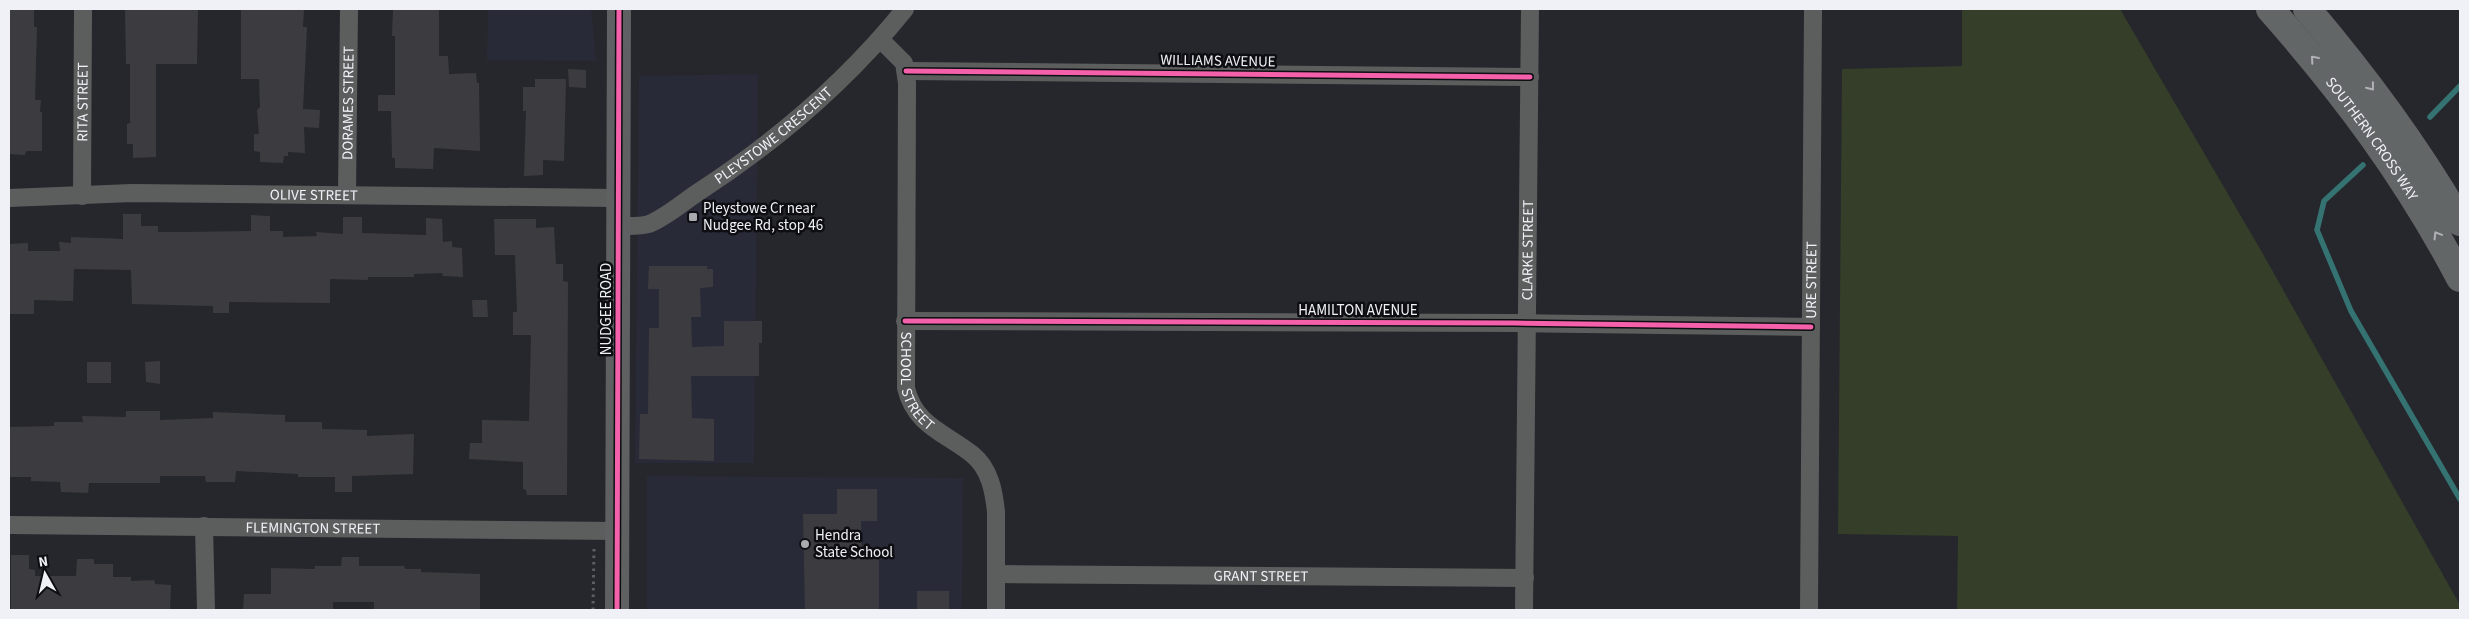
<svg xmlns="http://www.w3.org/2000/svg" width="2469" height="619" font-family="'Source Sans 3',sans-serif">
<style>
.built{fill:#292a37}
.green{fill:#343e28}
.lines{fill:none;stroke-linecap:round;stroke-linejoin:round}
.stream{stroke:#357272;stroke-width:5.5}
.building{fill:#3c3c40}
.path{stroke:#5e5f61;stroke-width:3;stroke-dasharray:2.5 4;stroke-linecap:butt}
.minor{stroke:#5c5e5e;stroke-width:18}
.secondary{stroke:#5f6062;stroke-width:24}
.motorway{stroke:#636667;stroke-width:28}
.cycleway-casing{stroke:#0e0e12;stroke-width:8}
.cycleway{stroke:#f560ab;stroke-width:5}
.oneway{stroke:#b1b2b6}
.poi-dot{fill:#a9aab0;stroke:#0e0e12;stroke-width:2}
.labels{text-anchor:middle;dominant-baseline:central;stroke-width:5;stroke-linejoin:round;paint-order:stroke}
.street-label{font-size:15px;fill:#f0f1f7;stroke:#0e0e12}
.poi-label{font-size:15px;fill:#f0f1f7;stroke:#0e0e12;text-anchor:start}
</style>
<rect width="100%" height="100%" fill="#26272c"/>
<path class="built" d="M488,9H591L596,61L487,60Z
M758,74L754,463H635L639,76Z
M647,476L963,478L962,610H647Z"/>
<path class="green" d="M1962,9H2120L2263,254L2460,605V610H1957L1958,536L1838,534L1842,69L1962,66Z"/>
<g class="lines">
<path class="stream" d="M2430,117L2460,86
M2363,165L2324,201L2317,230L2351,311L2460,499"/>
</g>
<path class="building" d="M9,9H34V27H37L35,100H41L40,112H42V151H26L25,155L9,154Z
M125,9H198L197,64H156V157L133,158V144H127V124L130,123V64H126Z
M241,9H304L303,27H307L303,109L320,110L319,128L304,127L305,153L288,152V156H284L283,163L260,162V152L254,151V134H259L257,110L260,107L259,79H241Z
M393,9H439V56H448L449,74L476,73L477,83H479L480,151L434,148L433,169L395,168V158H392L391,111H378V95H395V36H392Z
M568,69L586,70V88L569,87Z
M535,79H566L564,161L543,160V175L524,176L526,111H523V87H535Z
M123,214H141V226H158V232H188L251,231V215L270,216V231H283V237L317,236L316,232L343,234V217H362V233L426,235V218L442,219L443,242L452,241V247L462,248L463,277L443,276L442,273L414,274V277H368V280L330,279V303L229,302V313H213V306L132,304L131,270L74,269L73,301L34,300V314H9V244L28,243V251H60L59,242L71,243V237L123,239Z
M494,219H536V228L554,227L556,264H563V281L568,282L567,495H527L526,490L523,489V462L469,459L470,443H482V420L529,421L531,335H513V312H517L515,255H495Z
M649,266H707V269H713V287L700,288L701,317H691L692,347L724,346V321H762V343H759V376H691L692,418L714,419V461L639,459L640,414H648L649,328H659V289H648Z
M472,300H487L488,317H473Z
M160,361V384L146,382L145,362Z
M87,362H111V383H87Z
M126,411H160V420L213,418V412L285,415V422H322V429L367,430V436L414,434L413,474L352,476V492H335V477H298V474L236,471L235,482H206L205,476H160V483H89L88,493L61,492L60,482L31,481V477H9V427L54,426V422H83L82,416L126,417Z
M837,489H877V521H861L862,549L879,550V610H805L803,514H837Z
M11,555H29V569L35,570V576H76L77,559H94V564H113V577H131V581L154,580L155,584L171,585L170,610H11Z
M342,557H359V566H404L405,569H421V572L480,574V609L374,610V602H333V610H243L244,594H271V568L315,569V566H341Z
M917,591H949V610H917Z"/>
<g class="lines">
<path class="path" d="M593,610L594,549"/>
<g class="minor">
<path id="s1" d="M880,39L904,63L907,83L906,388C915,426 946,433 973,455C990,469 994,492 996,512V610"/>
<path d="M906,71L1530,77"/>
<path id="s2" d="M347,195L349,9"/>
<path id="s3" d="M82,196L83,9"/>
<path id="s4" d="M9,198L132,193L618,198"/>
<path id="s5" d="M618,226C628,226 639,227 649,224C666,217 682,203 697,193C774,143 847,81 905,9"/>
<path d="M905,321L1514,323L1811,327"/>
<path id="s6" d="M9,525L618,531"/>
<path d="M204,526L206,610"/>
<path id="s7" d="M996,574L1525,578"/>
<path id="s8" d="M1524,610L1530,9"/>
<path id="s9" d="M1809,610L1813,9"/>
</g>
<path class="secondary" d="M617,610L619,9"/>
<g class="motorway">
<path id="s10" d="M2270,9C2345,94 2407,177 2460,278"/>
<path d="M2307,9C2364,76 2416,146 2460,222"/>
</g>
<defs>
<path id="cycleway" d="M906,71L1530,77
M905,321L1514,323L1811,327
M617,610L619,9"/>
</defs>
<use href="#cycleway" class="cycleway-casing"/>
<use href="#cycleway" class="cycleway"/>
</g>
<defs><path id="oneway-chevron" d="M-2-3.5L2.5 0L-2 3.5" fill="none" stroke-width="1.6" stroke-linecap="round" stroke-linejoin="round" transform="scale(1.25)"/></defs>
<g class="oneway">
<use href="#oneway-chevron" transform="translate(2314 59) rotate(-131)"/>
<use href="#oneway-chevron" transform="translate(2371 87) rotate(52)"/>
<use href="#oneway-chevron" transform="translate(2437 235) rotate(-121)"/>
</g>
<g class="poi-dot">
<rect x="688" y="212" width="10" height="10" rx="2.5"/>
<circle cx="805" cy="544" r="5"/>
</g>
<g class="labels">
<g class="street-label">
<text transform="translate(1218 61) rotate(1)">WILLIAMS AVENUE</text>
<text stroke="none"><textPath href="#s3" startOffset="94">RITA STREET</textPath></text>
<text stroke="none"><textPath href="#s2" startOffset="92">DORAMES STREET</textPath></text>
<text stroke="none"><textPath href="#s5" startOffset="184">PLEYSTOWE CRESCENT</textPath></text>
<text stroke="none"><textPath href="#s10" startOffset="165">SOUTHERN CROSS WAY</textPath></text>
<text stroke="none"><textPath href="#s4" startOffset="305">OLIVE STREET</textPath></text>
<text stroke="none"><textPath href="#s8" startOffset="360">CLARKE STREET</textPath></text>
<text stroke="none"><textPath href="#s9" startOffset="330">URE STREET</textPath></text>
<text transform="translate(606 309) rotate(-90)">NUDGEE ROAD</text>
<text x="1358" y="310">HAMILTON AVENUE</text>
<text stroke="none"><textPath href="#s1" startOffset="355">SCHOOL STREET</textPath></text>
<text stroke="none"><textPath href="#s6" startOffset="304">FLEMINGTON STREET</textPath></text>
<text stroke="none"><textPath href="#s7" startOffset="265">GRANT STREET</textPath></text>
</g>
<g class="poi-label">
<text x="703" y="208">Pleystowe Cr near<tspan x="703" dy="17">Nudgee Rd, stop 46</tspan></text>
<text x="815" y="535">Hendra<tspan x="815" dy="17">State School</tspan></text>
</g>
</g>
<rect width="2469" height="619" fill="none" stroke="#f0f1f7" stroke-width="20"/>
<g transform="translate(45 574) rotate(352)" stroke="#0e0e12" stroke-width="4" paint-order="stroke">
<path d="M0-4L9 19L0 12L-9 19Z" fill="#f0f1f7"/>
<text y="-8" font-size="14" font-weight="bold" text-anchor="middle" fill="#f0f1f7">N</text>
</g>
</svg>
